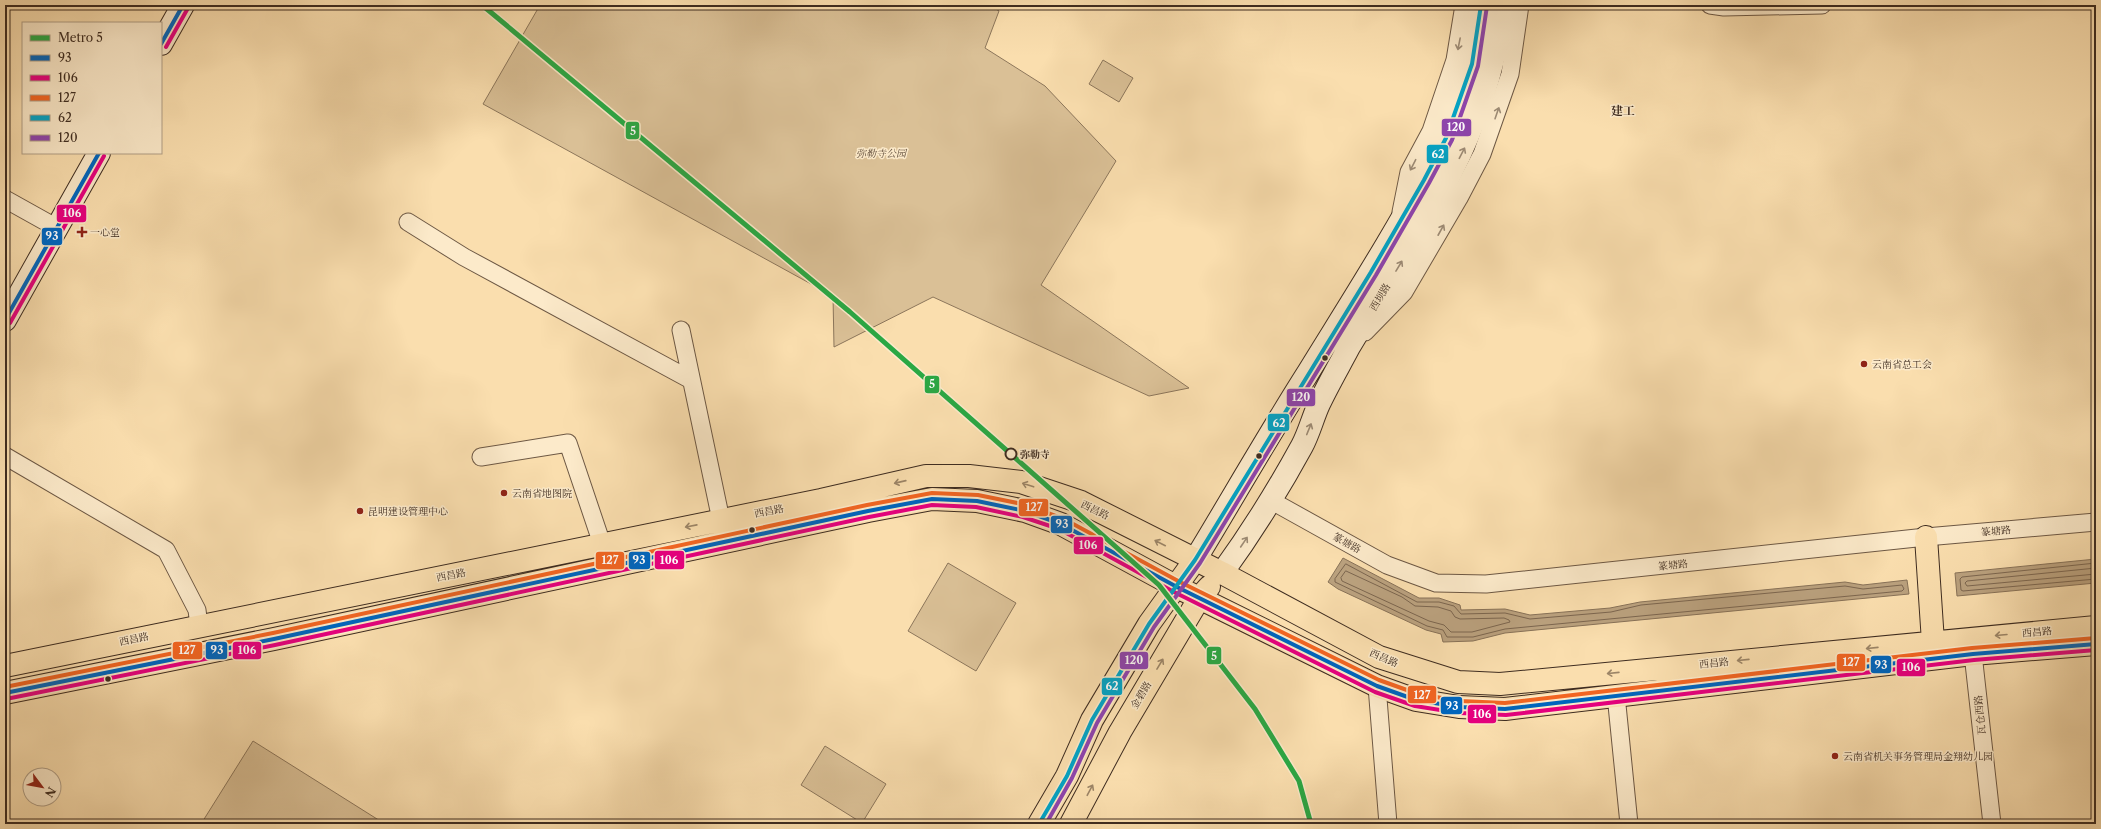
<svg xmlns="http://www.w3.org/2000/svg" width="2101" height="829" font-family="'Libre Caslon Text','Noto Serif SC',serif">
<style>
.green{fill:#dac096;stroke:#8c765b}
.water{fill:#baa17e;stroke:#887258}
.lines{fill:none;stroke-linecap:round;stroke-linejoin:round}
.shore{stroke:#7c664f;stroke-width:1}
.street-casing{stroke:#6d5844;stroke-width:19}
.secondary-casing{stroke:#3e2c20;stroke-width:24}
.primary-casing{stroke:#3e2c20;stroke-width:24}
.street{stroke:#fceaca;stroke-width:17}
.secondary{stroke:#fceaca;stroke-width:22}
.primary{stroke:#fadeae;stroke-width:22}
.bus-1-casing{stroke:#fceaca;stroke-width:7}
.bus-2-casing{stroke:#fceaca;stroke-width:7}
.bus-3-casing{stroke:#fceaca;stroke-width:7}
.bus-4-casing{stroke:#fceaca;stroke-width:7}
.bus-5-casing{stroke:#fceaca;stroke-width:7}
.bus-1{stroke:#0065bd;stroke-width:4}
.bus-2{stroke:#e5007d;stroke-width:4}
.bus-3{stroke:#f26522;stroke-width:4}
.bus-4{stroke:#03a3c5;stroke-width:4}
.bus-5{stroke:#8e44ad;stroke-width:4}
.metro-1-casing{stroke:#fceaca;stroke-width:8}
.metro-1{stroke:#2aa844;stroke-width:5}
.oneway{stroke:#9d8b75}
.oneway2{stroke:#9c8567}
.poi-dot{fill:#8f2418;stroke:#fceaca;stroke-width:1.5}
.bus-dot{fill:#3e2c20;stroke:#fceaca;stroke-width:1.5}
.stop-dot{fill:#fceaca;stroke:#3e2c20;stroke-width:2}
.labels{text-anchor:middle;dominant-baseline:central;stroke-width:3;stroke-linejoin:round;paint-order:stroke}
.park-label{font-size:10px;font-style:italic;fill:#5d4a38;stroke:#fceaca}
.poi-label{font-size:10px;fill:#3e2c20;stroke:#fceaca;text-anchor:start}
.street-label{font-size:10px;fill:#3e2c20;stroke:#fceaca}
.stop-label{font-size:10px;font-weight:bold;fill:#3e2c20;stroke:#fceaca;text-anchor:start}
.quarter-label{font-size:12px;font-weight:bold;fill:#3e2c20;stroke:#fceaca}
.line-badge{stroke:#fceaca;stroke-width:1.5}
.badge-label{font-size:11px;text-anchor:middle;font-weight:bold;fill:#fff}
</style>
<rect width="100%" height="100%" fill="#fadeae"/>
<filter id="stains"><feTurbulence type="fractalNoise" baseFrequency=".005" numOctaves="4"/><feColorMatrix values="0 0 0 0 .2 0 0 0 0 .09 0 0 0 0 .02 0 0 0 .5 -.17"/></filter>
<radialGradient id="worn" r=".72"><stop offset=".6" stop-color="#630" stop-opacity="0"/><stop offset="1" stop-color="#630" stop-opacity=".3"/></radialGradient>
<path class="green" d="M540,5H989L999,11L985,48L1045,86L1116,161L1041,285L1189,388L1149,396L933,297L834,347L833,296L483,104Z
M1103,60L1133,78L1119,102L1089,84Z
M948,563L1016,603L976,671L908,631Z
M253,741L385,824H201Z
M825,746L886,784L862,823L801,785Z"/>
<path class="water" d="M1343,558L1419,598H1439L1460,605L1461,610L1505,609L1530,615L1610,608L1640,602L1845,582L1863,585L1907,580L1909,594L1505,633L1473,641L1443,642L1441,634L1426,630L1338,589L1328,582Z
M2096,559V583L1957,596L1955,573Z"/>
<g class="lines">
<path class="shore" d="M2096,563L1962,577L1960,579L1961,590L1963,591L2096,579
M1346,564L1417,602H1439L1454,606L1461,614L1505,613L1530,619L1611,612L1641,605L1845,586L1863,589L1902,585L1904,589L1902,591L1505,629L1473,637H1447L1443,630L1427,626L1335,582V579Z
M2096,568L1967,581L1965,583L1967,586L2096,574
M1346,571L1402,597L1415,606L1438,607L1451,611L1455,617L1460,619L1504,618L1509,620L1510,622L1472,632H1451L1444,625L1429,621L1342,581L1341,578Z"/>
<defs>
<path id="street" d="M1710,5L1724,7L1822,5
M5,199L57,228
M1401,212L1409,172L1431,131L1455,60L1464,5
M408,222L464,257L691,380
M681,330L721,520
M1365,332L1404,292L1459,198L1482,154L1510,74L1520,5
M5,456L166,550L197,610L199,626
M481,457L568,443L602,544
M1270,500L1387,565L1436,583L1486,584L1926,537L2096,522
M1973,654L1992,824
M1377,686L1388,824
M1616,695L1629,824"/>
<path id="secondary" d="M161,44L183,5
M5,320L99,153
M1195,560C1232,499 1268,436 1306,376C1333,332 1361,288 1387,244C1432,169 1472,93 1481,5
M1222,573C1251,533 1278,490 1302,446C1309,433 1313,417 1319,404C1328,385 1339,366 1349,347C1414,237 1490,136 1502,5"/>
<path id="primary" d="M1926,537L1933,642
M5,666L821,500L926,476H969L1021,482L1081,502L1222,573L1379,657L1458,682L1500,684L2096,627
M5,693L274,639L868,511L932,499L977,501L1025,511L1061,524L1177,587L1377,686L1416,700L1459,707L1505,709L1973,654L2096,644
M1039,824L1067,776L1092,720L1149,624L1195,560
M1071,824L1120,732L1200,597L1209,587"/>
</defs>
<use href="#street" class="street-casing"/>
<use href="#secondary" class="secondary-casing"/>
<use href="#primary" class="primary-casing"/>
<use href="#street" class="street"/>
<use href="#secondary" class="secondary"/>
<use href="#primary" class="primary"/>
<defs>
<path id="bus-1" d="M161,44L183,5
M5,320L99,153
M5,693L274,639L868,511L932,499L977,501L1025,511L1061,524L1177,587L1377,686L1416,700L1459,707L1505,709L1973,654L2096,644"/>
<path id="bus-2" d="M166,47L188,8
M10,323L104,156
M6,699L275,645L869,517L932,505L976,507L1023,517L1059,529L1174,592L1375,692L1415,706L1459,713L1506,715L1974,660L2096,650"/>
<path id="bus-3" d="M5,687L273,633L867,505L932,493L978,495L1027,505L1064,519L1180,582L1379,680L1418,694L1460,701L1505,703L1972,648L2096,638"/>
<path id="bus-4" d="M1039,824L1067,776L1092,720L1149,624L1195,560L1371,272L1424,180L1446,138L1472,64L1481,5"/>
<path id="bus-5" d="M1046,824L1072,778L1097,723L1154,627L1200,563L1376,275L1429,183L1452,140L1478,66L1487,6"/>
</defs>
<use href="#bus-1" class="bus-1-casing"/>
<use href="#bus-2" class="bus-2-casing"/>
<use href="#bus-3" class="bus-3-casing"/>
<use href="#bus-4" class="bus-4-casing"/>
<use href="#bus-5" class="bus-5-casing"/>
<use href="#bus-1" class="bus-1"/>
<use href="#bus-2" class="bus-2"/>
<use href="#bus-3" class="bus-3"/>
<use href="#bus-4" class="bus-4"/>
<use href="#bus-5" class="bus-5"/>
<defs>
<path id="metro-1" d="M482,5L850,312L1159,585L1255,709L1299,781L1311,824"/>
</defs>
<use href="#metro-1" class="metro-1-casing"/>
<use href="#metro-1" class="metro-1"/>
</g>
<defs><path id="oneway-shaft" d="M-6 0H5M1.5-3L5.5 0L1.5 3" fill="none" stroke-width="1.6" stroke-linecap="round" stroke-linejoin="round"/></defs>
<g class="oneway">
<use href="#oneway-shaft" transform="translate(1459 44) rotate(101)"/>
<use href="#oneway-shaft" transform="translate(1497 113) rotate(-71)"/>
<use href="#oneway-shaft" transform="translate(1462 153) rotate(-63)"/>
<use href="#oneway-shaft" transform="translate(1413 165) rotate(117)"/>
<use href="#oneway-shaft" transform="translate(1441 230) rotate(-61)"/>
<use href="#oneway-shaft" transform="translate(1399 266) rotate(-59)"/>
<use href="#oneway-shaft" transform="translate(1309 429) rotate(-68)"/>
<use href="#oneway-shaft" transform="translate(1244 542) rotate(-56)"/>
</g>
<g class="oneway2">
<use href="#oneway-shaft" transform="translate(900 482) rotate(167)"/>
<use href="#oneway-shaft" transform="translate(1028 485) rotate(-162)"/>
<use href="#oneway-shaft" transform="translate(691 526) rotate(169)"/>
<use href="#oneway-shaft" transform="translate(1160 543) rotate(-153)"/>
<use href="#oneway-shaft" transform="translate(2001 635) rotate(175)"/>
<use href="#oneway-shaft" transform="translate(1872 648) rotate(174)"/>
<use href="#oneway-shaft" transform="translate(1743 660) rotate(174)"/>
<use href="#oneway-shaft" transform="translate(1160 664) rotate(-59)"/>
<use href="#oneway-shaft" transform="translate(1613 673) rotate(174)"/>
<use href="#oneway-shaft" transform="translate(1090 790) rotate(-62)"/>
</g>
<g class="poi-dot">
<path d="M80 226h4v4h4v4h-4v4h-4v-4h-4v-4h4z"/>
<circle cx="1864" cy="364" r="4"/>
<circle cx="504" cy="493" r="4"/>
<circle cx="360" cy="511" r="4"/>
<circle cx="1835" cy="756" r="4"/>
</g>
<g class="bus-dot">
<circle cx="1325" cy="358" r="3.5"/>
<circle cx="1259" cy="456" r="3.5"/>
<circle cx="752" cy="530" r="3.5"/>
<circle cx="108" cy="679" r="3.5"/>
</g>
<circle class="stop-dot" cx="1011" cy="454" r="5.5"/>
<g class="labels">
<g class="park-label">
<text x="881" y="153">弥勒寺公园</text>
</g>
<g class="poi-label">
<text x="90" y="232">一心堂</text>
<text x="1872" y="364">云南省总工会</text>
<text x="512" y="493">云南省地图院</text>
<text x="368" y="511">昆明建设管理中心</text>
<text x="1843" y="756">云南省机关事务管理局金翔幼儿园</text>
</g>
<g class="street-label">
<text transform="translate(1380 297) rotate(-59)">西坝路</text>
<text transform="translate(1095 510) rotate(26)">西昌路</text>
<text transform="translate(769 511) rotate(-11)">西昌路</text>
<text transform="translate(1996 531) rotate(-5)">篆塘路</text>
<text transform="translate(1347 543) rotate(29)">篆塘路</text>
<text transform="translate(1673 565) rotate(-6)">篆塘路</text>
<text transform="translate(451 575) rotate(-11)">西昌路</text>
<text transform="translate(2037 632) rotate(-5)">西昌路</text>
<text transform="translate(134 639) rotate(-12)">西昌路</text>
<text transform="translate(1384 658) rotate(23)">西昌路</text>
<text transform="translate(1714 663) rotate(-6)">西昌路</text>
<text transform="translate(1141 695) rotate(-59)">金碧路</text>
<text transform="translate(1980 715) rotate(-96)">瓦仓西路</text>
</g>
<g class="stop-label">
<text x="1020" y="454">弥勒寺</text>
</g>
<g class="quarter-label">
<text x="1623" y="110">建工</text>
</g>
</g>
<g class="line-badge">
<rect x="1441" y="118" width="31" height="19" rx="4" fill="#8e44ad"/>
<rect x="625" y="121" width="15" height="19" rx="4" fill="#2aa844"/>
<rect x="1426" y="144" width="23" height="20" rx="4" fill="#03a3c5"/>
<rect x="56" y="204" width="31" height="19" rx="4" fill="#e5007d"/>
<rect x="41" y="227" width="22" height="19" rx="4" fill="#0065bd"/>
<rect x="924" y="375" width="16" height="19" rx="4" fill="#2aa844"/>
<rect x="1286" y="388" width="30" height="19" rx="4" fill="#8e44ad"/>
<rect x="1267" y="413" width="23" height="19" rx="4" fill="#03a3c5"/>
<rect x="1018" y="498" width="31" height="19" rx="4" fill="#f26522"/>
<rect x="1050" y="515" width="23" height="19" rx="4" fill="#0065bd"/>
<rect x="1073" y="536" width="31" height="19" rx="4" fill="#e5007d"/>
<rect x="654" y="550" width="31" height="20" rx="4" fill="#e5007d"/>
<rect x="628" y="551" width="23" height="19" rx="4" fill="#0065bd"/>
<rect x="595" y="551" width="30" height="19" rx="4" fill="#f26522"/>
<rect x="172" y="641" width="31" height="19" rx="4" fill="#f26522"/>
<rect x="205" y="641" width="23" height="19" rx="4" fill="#0065bd"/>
<rect x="232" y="641" width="30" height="19" rx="4" fill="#e5007d"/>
<rect x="1206" y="646" width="16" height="19" rx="4" fill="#2aa844"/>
<rect x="1119" y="651" width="30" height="19" rx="4" fill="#8e44ad"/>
<rect x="1836" y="653" width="30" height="19" rx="4" fill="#f26522"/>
<rect x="1870" y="655" width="22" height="19" rx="4" fill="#0065bd"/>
<rect x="1896" y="658" width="30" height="19" rx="4" fill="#e5007d"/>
<rect x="1101" y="677" width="22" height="19" rx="4" fill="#03a3c5"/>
<rect x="1407" y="685" width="30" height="19" rx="4" fill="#f26522"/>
<rect x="1440" y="696" width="23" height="19" rx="4" fill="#0065bd"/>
<rect x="1467" y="704" width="30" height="20" rx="4" fill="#e5007d"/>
</g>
<g class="badge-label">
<text x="1456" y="131">120</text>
<text x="633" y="135">5</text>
<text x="1438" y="158">62</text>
<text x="72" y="217">106</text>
<text x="52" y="240">93</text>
<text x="932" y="388">5</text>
<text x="1301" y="401">120</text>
<text x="1279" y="427">62</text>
<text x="1034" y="511">127</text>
<text x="1062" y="528">93</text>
<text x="1088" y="549">106</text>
<text x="669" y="564">106</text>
<text x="639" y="564">93</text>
<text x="610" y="564">127</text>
<text x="187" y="654">127</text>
<text x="217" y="654">93</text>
<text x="247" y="654">106</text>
<text x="1214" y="660">5</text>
<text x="1134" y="664">120</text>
<text x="1851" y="666">127</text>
<text x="1881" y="669">93</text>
<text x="1911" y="671">106</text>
<text x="1112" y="690">62</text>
<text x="1422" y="699">127</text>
<text x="1452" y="710">93</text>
<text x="1482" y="718">106</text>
</g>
<rect width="2101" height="829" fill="none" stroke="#fadeae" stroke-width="20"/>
<rect x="6" y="6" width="2089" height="817" fill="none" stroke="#3e2c20" stroke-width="2"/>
<rect x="10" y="10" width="2081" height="809" fill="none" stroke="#3e2c20"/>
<rect x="22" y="22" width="140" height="132" fill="#fceaca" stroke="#b09e86"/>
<rect x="30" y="35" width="20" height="6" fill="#2aa844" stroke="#b09e86"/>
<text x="58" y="42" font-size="12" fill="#3e2c20">Metro 5</text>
<rect x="30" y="55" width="20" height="6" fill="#0065bd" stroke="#b09e86"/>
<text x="58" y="62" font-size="12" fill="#3e2c20">93</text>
<rect x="30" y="75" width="20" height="6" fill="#e5007d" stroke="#b09e86"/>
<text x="58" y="82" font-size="12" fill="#3e2c20">106</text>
<rect x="30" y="95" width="20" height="6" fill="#f26522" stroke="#b09e86"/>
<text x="58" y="102" font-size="12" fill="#3e2c20">127</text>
<rect x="30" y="115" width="20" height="6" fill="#03a3c5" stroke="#b09e86"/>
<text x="58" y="122" font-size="12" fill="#3e2c20">62</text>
<rect x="30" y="135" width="20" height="6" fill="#8e44ad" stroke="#b09e86"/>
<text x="58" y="142" font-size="12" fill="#3e2c20">120</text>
<g transform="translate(42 787) rotate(122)"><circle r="19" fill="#fceaca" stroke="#b09e86"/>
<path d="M0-3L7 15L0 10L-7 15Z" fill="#8f2418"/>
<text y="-6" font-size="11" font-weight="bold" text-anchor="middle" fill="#3e2c20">N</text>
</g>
<rect width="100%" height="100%" filter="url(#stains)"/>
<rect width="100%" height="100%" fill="url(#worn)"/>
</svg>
